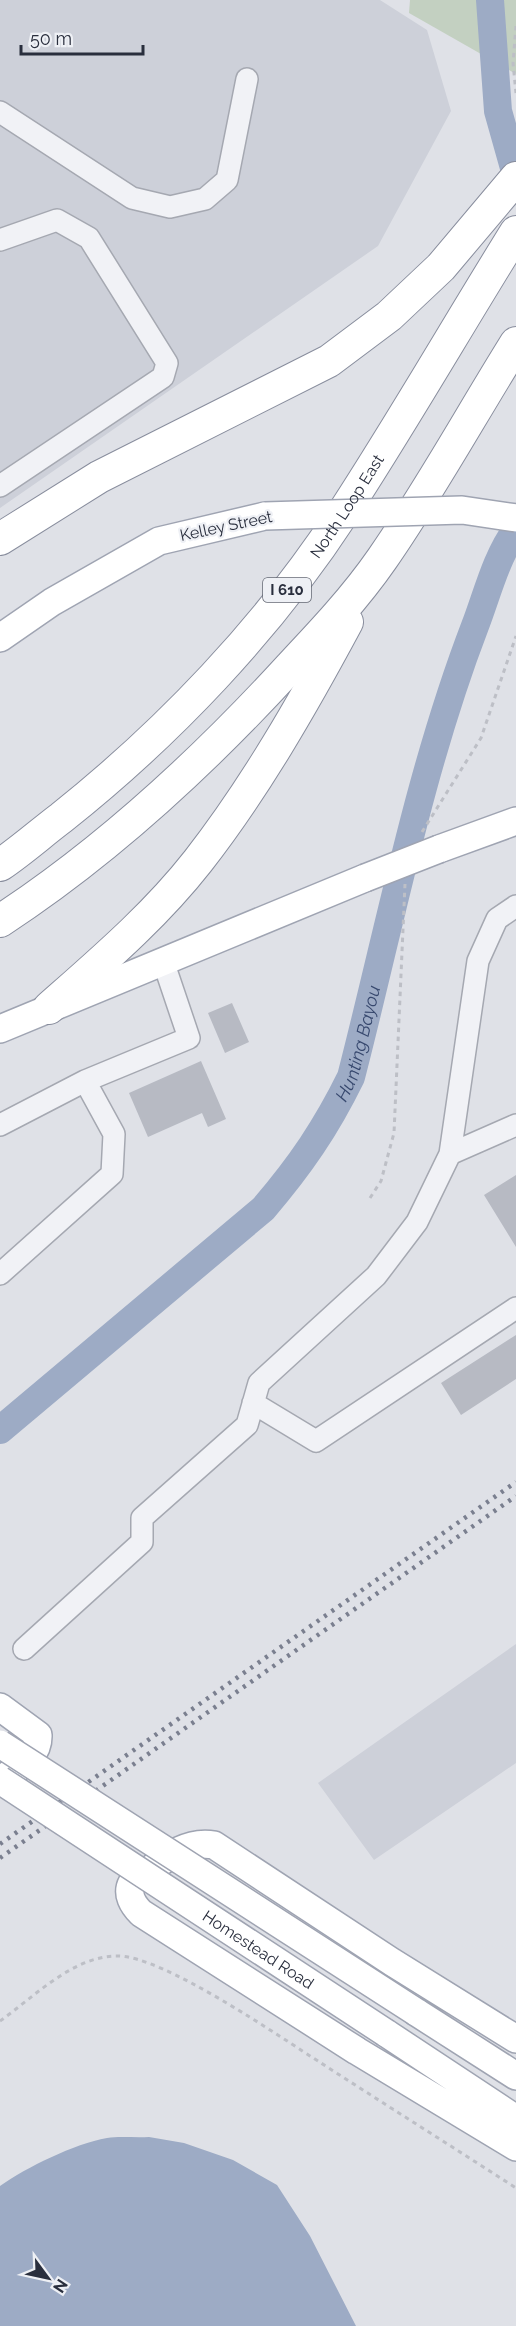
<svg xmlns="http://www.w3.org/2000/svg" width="516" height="2326" font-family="Raleway,sans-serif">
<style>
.built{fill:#cdd0d9}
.green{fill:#c3d0c1}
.water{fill:#9dabc5}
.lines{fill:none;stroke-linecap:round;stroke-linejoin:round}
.river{stroke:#9dabc5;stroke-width:28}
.building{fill:#b7bac3}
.minor-casing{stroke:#a5a8b1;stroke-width:24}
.major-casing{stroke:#9fa4b2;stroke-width:30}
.highway-casing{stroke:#888d9d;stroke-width:34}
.path{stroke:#bdbfc6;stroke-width:3;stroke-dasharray:4.5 4.5;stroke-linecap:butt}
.minor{stroke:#f1f2f6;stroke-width:21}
.major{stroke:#fff;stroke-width:27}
.highway{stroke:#fff;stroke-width:32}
.rail{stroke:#7a7f8f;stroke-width:4.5;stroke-dasharray:3 6;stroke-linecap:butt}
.major-bridge-casing{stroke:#9fa4b2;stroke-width:30;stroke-linecap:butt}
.major-bridge{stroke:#fff;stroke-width:27}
.labels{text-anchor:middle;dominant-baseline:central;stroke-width:4.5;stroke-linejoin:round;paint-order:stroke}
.shield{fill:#eef0f5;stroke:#646874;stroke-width:1.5}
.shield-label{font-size:15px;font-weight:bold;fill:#292e3d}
.street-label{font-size:16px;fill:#292e3d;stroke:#eef0f5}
.water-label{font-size:18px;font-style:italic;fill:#37486e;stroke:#eef0f5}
</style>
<rect width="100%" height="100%" fill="#dfe1e7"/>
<path class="built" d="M0,0H380L427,30L451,111L378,246L0,508Z
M516,1644V1763L374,1860L318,1783Z"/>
<path class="green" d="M410,0H516V74L409,13Z"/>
<path class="water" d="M149,2137L184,2143L233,2160L277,2185L310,2236L356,2326H0V2186C27,2167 74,2144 107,2138C120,2136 135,2138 149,2137Z"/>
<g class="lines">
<g class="river">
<path d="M490,0L498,111L516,175"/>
<path id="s1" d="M0,1430L263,1209C300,1166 326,1128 351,1077C390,926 419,772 475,626C487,595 496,557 516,530"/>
</g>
</g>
<path class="building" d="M232,1003L249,1042L225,1053L208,1013Z
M201,1061L226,1119L208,1127L202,1113L148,1137L129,1093Z
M516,1175V1247L484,1195Z
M516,1335V1379L461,1415L441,1383Z"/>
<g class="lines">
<defs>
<path id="minor" d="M0,112L132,198L170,207L205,199L227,180L247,79
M0,240L57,220L89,238L167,363L163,377L0,486
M85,1081L189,1038L163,961
M0,1125L85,1081L114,1134L112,1174L0,1274
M450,1154L516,1125
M253,1403L316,1441L516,1308
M24,1649L142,1542V1518L247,1425L259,1383L376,1276L417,1222L450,1154L478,961L497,919L516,906"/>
<path id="major" d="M0,638L52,602L159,541L265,516
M439,849L516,821
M0,1029L365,878
M0,1707L38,1735C39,1758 16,1768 0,1781
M416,2012L516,2076
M386,2033L516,2119
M516,2039L392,1962L214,1845C182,1839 157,1866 132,1883C126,1894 133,1905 141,1913L357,2051L516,2147"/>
<g id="highway">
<path d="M0,539L99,477L329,361L389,316L441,267L516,178"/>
<path id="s2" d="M0,865C21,851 41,833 61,818C168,733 268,628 343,513C403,421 458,325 516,232"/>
<path d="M0,921C107,851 204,761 290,667C322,633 355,598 382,559C430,490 471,415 516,343"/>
<path d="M49,1008C101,962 155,916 198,861C255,788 303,704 347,622"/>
</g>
</defs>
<use href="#minor" class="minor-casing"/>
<use href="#major" class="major-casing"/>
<use href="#highway" class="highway-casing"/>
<path class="path" d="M516,26L513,63L516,93
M422,832L481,738L516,636
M370,1198L381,1181L394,1133L405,884
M0,2021C34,1997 73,1956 117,1956C162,1955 280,2037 321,2063C386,2105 451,2146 516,2188"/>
<use href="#minor" class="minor"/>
<use href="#major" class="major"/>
<use href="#highway" class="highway"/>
<path class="rail" d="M0,1844L516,1482
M0,1858L516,1496"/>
<defs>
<g id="major-bridge">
<path d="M265,516L462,510L516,518"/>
<path d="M365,878L439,849"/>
<path d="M0,1744L416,2012"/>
<path id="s3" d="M0,1780L386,2033"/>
</g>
</defs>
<use href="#major-bridge" class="major-bridge-casing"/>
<use href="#major-bridge" class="major-bridge"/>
</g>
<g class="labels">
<rect class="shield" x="263" y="578" width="48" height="24" rx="4.5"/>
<g class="shield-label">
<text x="287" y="590">I 610</text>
</g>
<g class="street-label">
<text stroke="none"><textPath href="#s2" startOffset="502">North Loop East</textPath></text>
<text transform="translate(226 526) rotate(-12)">Kelley Street</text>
<text stroke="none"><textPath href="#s3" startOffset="309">Homestead Road</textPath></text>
</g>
<g class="water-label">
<text stroke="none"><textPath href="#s1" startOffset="537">Hunting Bayou</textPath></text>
</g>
</g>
<g transform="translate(48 2278) rotate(123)" stroke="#eef0f5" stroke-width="4.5" paint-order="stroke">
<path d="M0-4.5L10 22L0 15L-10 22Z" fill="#292e3d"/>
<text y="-9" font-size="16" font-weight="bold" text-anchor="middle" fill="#292e3d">N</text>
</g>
<path d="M21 45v9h122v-9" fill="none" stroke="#292e3d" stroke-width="3"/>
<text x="30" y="45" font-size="18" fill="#292e3d" stroke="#eef0f5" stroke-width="4.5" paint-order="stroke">50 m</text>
</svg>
